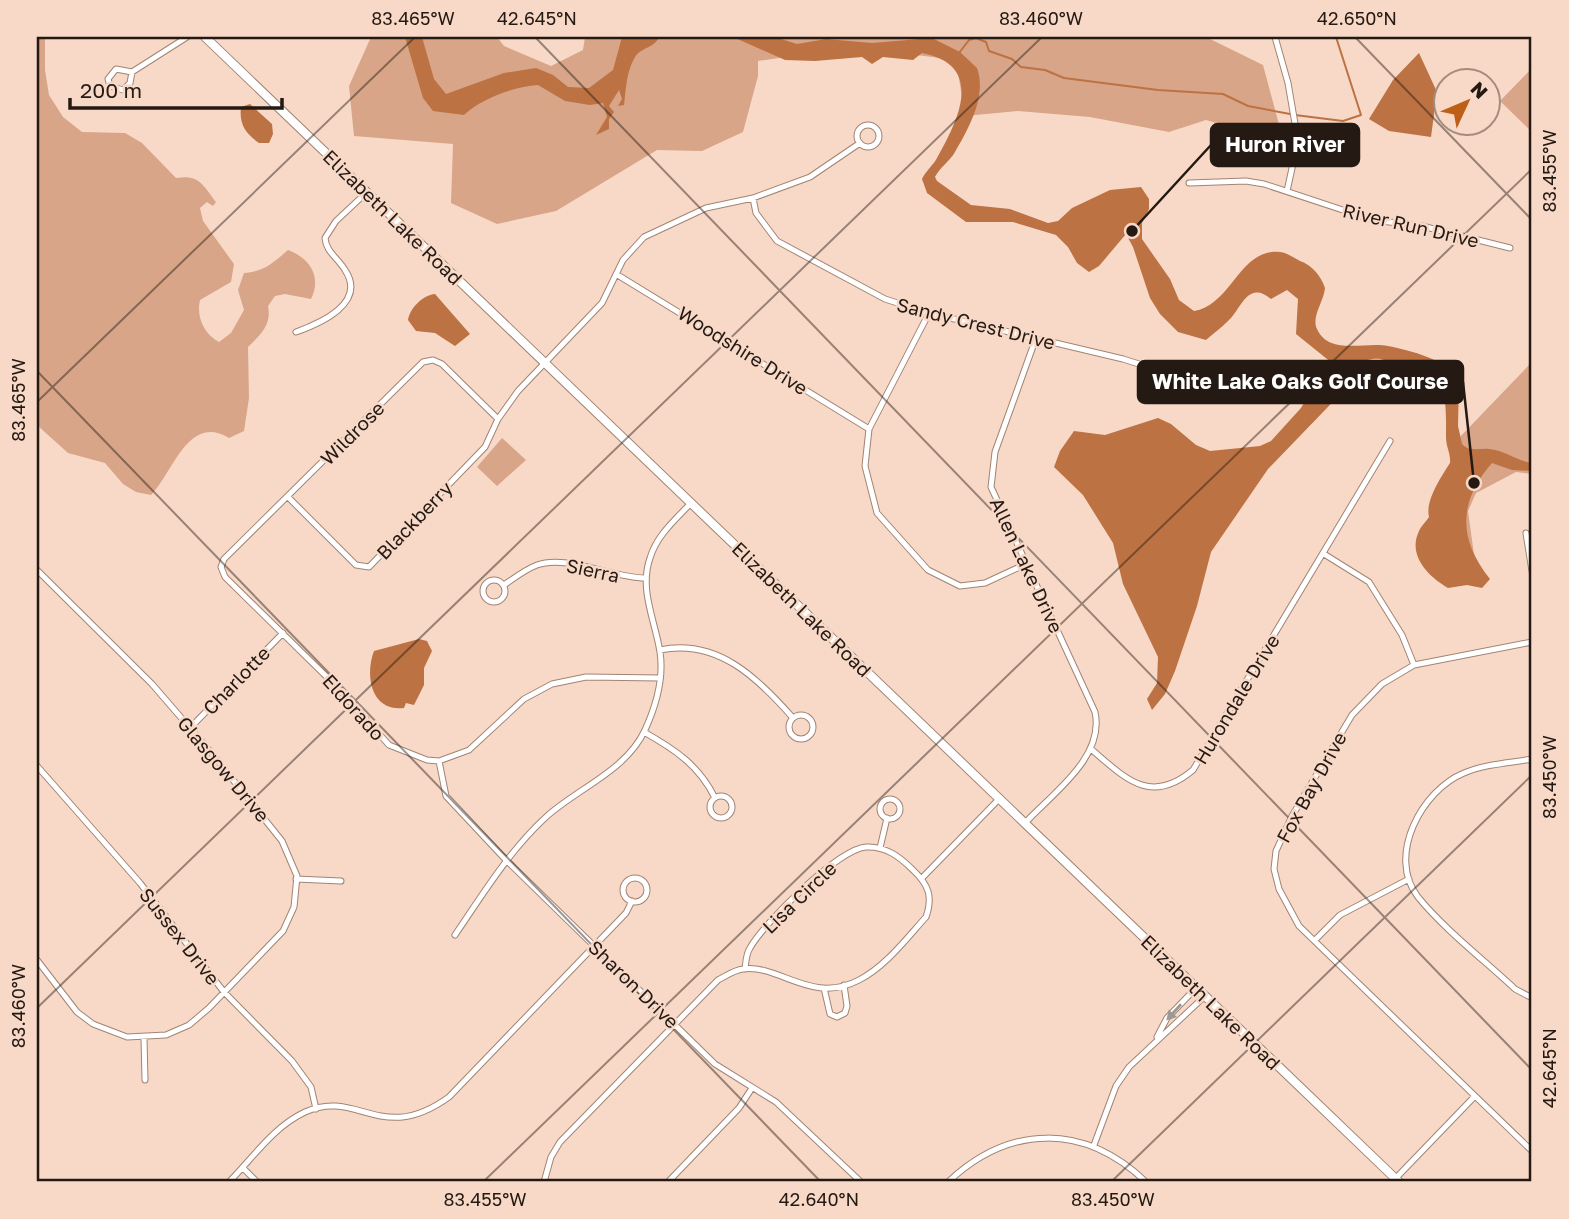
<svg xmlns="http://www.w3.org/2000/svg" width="1569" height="1219" font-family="'Golos Text',sans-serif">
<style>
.green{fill:#d8a588}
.water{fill:#bc7243}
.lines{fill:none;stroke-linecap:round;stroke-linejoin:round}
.stream{stroke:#bc7243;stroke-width:2}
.street-casing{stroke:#a18474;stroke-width:7}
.secondary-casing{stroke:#a18474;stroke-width:10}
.street{stroke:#fff;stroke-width:5}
.secondary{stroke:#fff;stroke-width:8}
.oneway{fill:#9c9895}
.ticks{fill:none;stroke:#241913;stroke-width:2;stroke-opacity:0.45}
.labels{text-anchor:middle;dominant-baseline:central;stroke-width:5;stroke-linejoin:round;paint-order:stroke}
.street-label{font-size:19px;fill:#241913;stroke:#f8d9c7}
.leader{fill:none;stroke:#241913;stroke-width:2.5}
.callout-dot{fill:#241913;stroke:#f8d9c7;stroke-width:2.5}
.callout{fill:#241913;stroke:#241913;stroke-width:2.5}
.callout-label{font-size:21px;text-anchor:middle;font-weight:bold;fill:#fff}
.neatline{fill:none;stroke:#241913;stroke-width:2.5}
.ticks-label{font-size:18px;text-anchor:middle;fill:#241913}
</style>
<rect width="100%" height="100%" fill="#f8d9c7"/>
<path class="green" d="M37,37H45V70L49,95L63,117L82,132L125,133L142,143L176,178C199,174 203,185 216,202L213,206L207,202L200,208L203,221L234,264L231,282L200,300C196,317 204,334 219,342L231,333L244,310L238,290L244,273C264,272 274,262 288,250C310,258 322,277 311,299L285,294L275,296L268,306C272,325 260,335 248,347L249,398L244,431L229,438C188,413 173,473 151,495L136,492L123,484L105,463L68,453L37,425Z
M371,37H497L504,46L551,66L583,50L585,37H1206L1263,65L1284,143L1206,120L1169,132L1090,117L1018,111L965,116L956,60L853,47L758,61V76L743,132L702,151L657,150L556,211L497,224L451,203L453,144L354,136L349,86Z
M1532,68V132L1500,101Z
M1532,362V474L1516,472L1476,493L1468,511L1476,569L1451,539L1457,440Z
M502,438L526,460L497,486L477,467Z"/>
<path class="water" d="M405,37H422L434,79L446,94L504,73L536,68L553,75L568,87L589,88L613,70L622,37H659C655,48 641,47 635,57C626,72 626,90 624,105L618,106L622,99L619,90L609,106L614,112L609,119V129L596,135L607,117L603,103L590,105L565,101L538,85C513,87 482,98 464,115L433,111L423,98Z
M733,37H775L797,44L826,39L872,43L932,38L960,52L977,68C987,96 969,128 955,152C950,161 940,167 935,177L937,181L971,205L1010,209L1048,223L1058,221L1072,208L1110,190L1141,187L1149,199V209L1142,223V239L1170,279L1179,300L1194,311C1232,305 1239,248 1280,252C1288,253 1294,258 1300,261C1312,265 1321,276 1325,288C1324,301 1311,317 1317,329C1329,356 1366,341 1388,346C1408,350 1451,360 1459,382L1458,426L1462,444C1469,452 1479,448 1489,449C1504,450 1517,461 1532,463V471L1512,470L1492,463C1458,502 1458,539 1490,579L1482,588L1467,585L1448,588C1429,577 1407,556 1419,531C1421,526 1426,522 1429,517C1425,501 1441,477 1450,463C1451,454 1446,447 1446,437C1446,396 1449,378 1405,367C1377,359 1383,354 1352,365L1350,376L1352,382L1268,469L1211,552L1197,606L1175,671L1165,694L1152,710L1147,699L1157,683L1158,657L1123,584L1113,543L1083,495L1054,467L1060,451L1074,431L1105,435L1158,418L1171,424L1196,445L1210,451L1260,446L1271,441L1301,408L1311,391L1320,387L1334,370L1332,363L1296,334L1298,299L1287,290L1271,299C1247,279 1241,310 1228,321C1221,328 1214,333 1206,340L1178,332L1160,314L1150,298L1133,247L1126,234L1099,266L1089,272L1077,263L1068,247L1056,235L1013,222H966L927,193L922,179C926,170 934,165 938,156C960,117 984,65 922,53L913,60L883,57L872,64L862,57L815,61L785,60Z
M1419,53L1437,92L1431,137L1389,131L1369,119L1393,80Z
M250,104L272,124L273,134L269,143H259C245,133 239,124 241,107Z
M435,294L470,334L455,346L435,333L416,331L408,320C410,308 423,295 435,294Z
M419,639L427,641L432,651L424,668V685L414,705L406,703L404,708C370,712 365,674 374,651Z"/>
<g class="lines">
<path class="stream" d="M959,53L969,40L976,38L986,42L989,51L1012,59L1021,67L1045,70L1064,78L1158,90L1223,94L1248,106L1290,114
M1295,115L1343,121L1361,115L1336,37"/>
<defs>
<path id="street" d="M1275,37L1288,83L1298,141L1287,191
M132,72L116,69L108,79L110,86L123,90L130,83L132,72L187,37
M857 136a11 11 0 1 1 22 0a11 11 0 1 1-22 0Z
M1189,183L1246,181L1264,184L1373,220L1422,226L1510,248
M753,198L756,213L777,241L885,299L929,313L1123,359L1225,391L1236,389L1257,375
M616,274L869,429
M929,313L869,429L865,466L877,513L928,570L960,586L985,583L1026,564
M296,332C321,323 367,303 345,270C338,258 326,252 325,238L336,221L367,192
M498,419L442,364L433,360L423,362L224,559L221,567L225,577L333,683L389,745L427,760L439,761L469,750L524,699L552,684L586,677L660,678
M288,497L356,565L369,567L485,447L498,419L518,391L602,303L623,260L644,237L706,208L753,198L810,177L860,143
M1526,533L1532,571
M1324,554L1369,582L1402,635L1414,665
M37,570L152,684L209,750L282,841L297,876L294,907L283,931L209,1008L189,1025L166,1035L127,1037L93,1024L77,1012L37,960
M483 591a11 11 0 1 1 22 0a11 11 0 1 1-22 0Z
M504,585C514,578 526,569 537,565C566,554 613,578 645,578
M1532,642L1414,665L1382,684L1352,715L1292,816L1276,851L1274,869L1279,889L1299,926L1532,1151
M660,650C717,638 758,678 793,718
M789 727a12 12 0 1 1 24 0a12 12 0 1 1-24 0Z
M190,728L283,633
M644,732C674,749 699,765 715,798
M1091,749C1125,778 1150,806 1193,770L1390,441
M1532,759C1510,763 1485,764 1464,773C1422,790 1386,856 1418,897C1444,929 1484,960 1515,989L1532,998
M439,761L446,796L506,860L715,1064L776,1102L861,1182
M37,766L140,883L224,992L292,1061L311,1087L316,1109
M710 807a11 11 0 1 1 22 0a11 11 0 1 1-22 0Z
M880 809a10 10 0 1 1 20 0a10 10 0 1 1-20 0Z
M1025,823C1053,793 1105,757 1095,712L991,487L995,452L1036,338
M880,848L887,818
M623 890a12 12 0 1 1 24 0a12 12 0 1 1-24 0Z
M922,878L1000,798
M296,879L341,881
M455,935C483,894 509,851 546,817C578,788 626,771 645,730C656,706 664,678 660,652C655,620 639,590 650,558C657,535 675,520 691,503
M1315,940L1340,915L1409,879
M824,988L830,1014L837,1017L845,1013L847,1006L844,985
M1157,1037L1167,1018L1196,988
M144,1038L145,1080
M1094,1145L1116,1086L1129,1067L1205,996
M243,1168L257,1182
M1395,1179L1475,1096
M229,1182C253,1158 273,1127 305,1112C358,1088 381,1146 449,1097L626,913L632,901
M544,1182L551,1157L560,1142L718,980C726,976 734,970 743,969C780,964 811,1005 859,980C886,966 906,939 926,917C933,897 929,885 913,870C900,857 886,846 866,847C838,849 764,923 750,948C746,954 746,961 745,969
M668,1182L739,1108L752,1088
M948,1182C1010,1124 1084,1123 1146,1182"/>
<path id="secondary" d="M205,37L1399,1182"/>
</defs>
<use href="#street" class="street-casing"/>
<use href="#secondary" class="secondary-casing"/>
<use href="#street" class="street"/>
<use href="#secondary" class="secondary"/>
</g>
<defs><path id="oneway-solid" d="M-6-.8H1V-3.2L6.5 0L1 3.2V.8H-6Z" transform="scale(1.75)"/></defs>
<use class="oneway" href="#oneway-solid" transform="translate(1174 1012) rotate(132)"/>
<path class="ticks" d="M535,37L1532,1070M1355,37L1532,220M37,371L821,1182M37,402L415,37M37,1008L1042,37M483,1182L1532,169M1111,1182L1532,775"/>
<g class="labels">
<g class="street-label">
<text transform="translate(393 217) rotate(44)">Elizabeth Lake Road</text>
<text transform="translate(1411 225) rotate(13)">River Run Drive</text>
<text transform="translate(976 323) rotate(14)">Sandy Crest Drive</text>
<text transform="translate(743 350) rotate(32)">Woodshire Drive</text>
<text transform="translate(352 433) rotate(-45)">Wildrose</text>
<text transform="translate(414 520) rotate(-46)">Blackberry</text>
<text transform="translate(1027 565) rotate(65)">Allen Lake Drive</text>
<text transform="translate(593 570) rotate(12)">Sierra</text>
<text transform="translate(802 609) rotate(44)">Elizabeth Lake Road</text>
<text transform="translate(236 680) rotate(-46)">Charlotte</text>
<text transform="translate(1236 699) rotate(-59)">Hurondale Drive</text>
<text transform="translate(354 707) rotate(48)">Eldorado</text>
<text transform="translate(224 769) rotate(50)">Glasgow Drive</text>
<text transform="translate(1311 787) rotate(-61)">Fox Bay Drive</text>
<text transform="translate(799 897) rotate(-44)">Lisa Circle</text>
<text transform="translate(180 936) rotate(52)">Sussex Drive</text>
<text transform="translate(634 984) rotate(44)">Sharon Drive</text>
<text transform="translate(1211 1002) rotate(44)">Elizabeth Lake Road</text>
</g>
</g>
<path class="leader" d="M1132 231L1211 145M1474 483L1463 382"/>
<g class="callout-dot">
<circle cx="1132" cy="231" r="7"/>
<circle cx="1474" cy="483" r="7"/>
</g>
<g class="callout">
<rect x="1211" y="124" width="148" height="42" rx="7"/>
<rect x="1138" y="361" width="325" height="42" rx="7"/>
</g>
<g class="callout-label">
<text x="1285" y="152">Huron River</text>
<text x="1300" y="389">White Lake Oaks Golf Course</text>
</g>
<rect width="1569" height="1219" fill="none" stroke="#f8d9c7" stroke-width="77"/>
<g transform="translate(1467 102) rotate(46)"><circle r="33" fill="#f8d9c7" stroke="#a38c7f" stroke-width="2"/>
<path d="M0-5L12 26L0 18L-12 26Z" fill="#be5f17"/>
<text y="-10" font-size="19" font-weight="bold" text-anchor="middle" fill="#241913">N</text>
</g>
<path d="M70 98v10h212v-10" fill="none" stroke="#241913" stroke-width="3.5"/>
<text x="80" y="98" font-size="21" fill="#241913" stroke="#f8d9c7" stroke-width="5" paint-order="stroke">200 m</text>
<rect x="38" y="38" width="1492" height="1142" class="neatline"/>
<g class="ticks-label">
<text x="413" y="25">83.465°W</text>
<text x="537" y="25">42.645°N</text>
<text x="1041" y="25">83.460°W</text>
<text x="1357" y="25">42.650°N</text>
<text transform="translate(1550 171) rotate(-90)" y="6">83.455°W</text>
<text transform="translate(19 400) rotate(-90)" y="6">83.465°W</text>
<text transform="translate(1550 777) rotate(-90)" y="6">83.450°W</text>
<text transform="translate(19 1006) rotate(-90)" y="6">83.460°W</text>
<text transform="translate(1550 1068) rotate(-90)" y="6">42.645°N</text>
<text x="485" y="1206">83.455°W</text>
<text x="819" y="1206">42.640°N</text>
<text x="1113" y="1206">83.450°W</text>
</g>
</svg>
